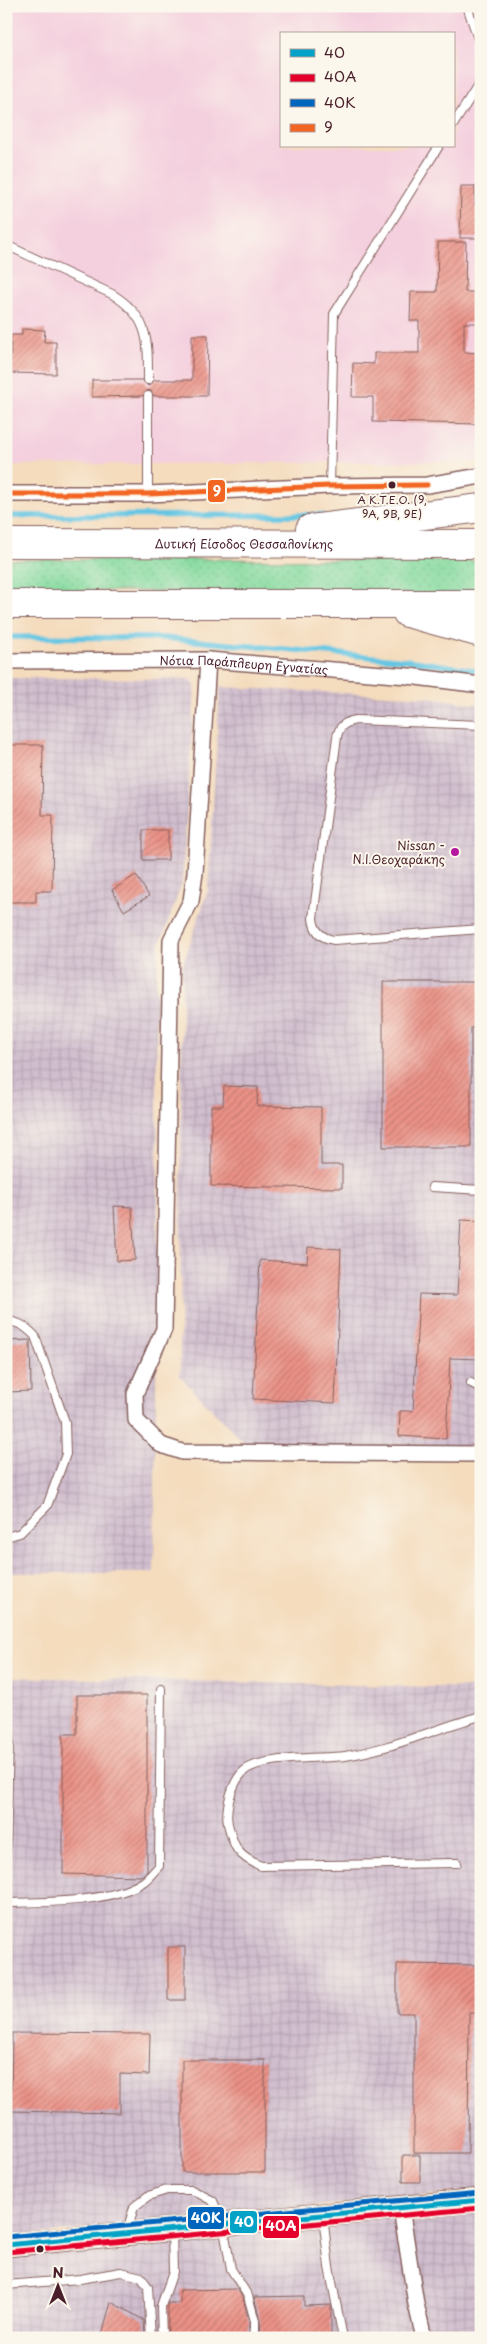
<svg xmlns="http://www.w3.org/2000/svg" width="487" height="2344" font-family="'Playpen Sans',sans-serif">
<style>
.built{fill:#f4cfde;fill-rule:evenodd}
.industrial{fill:url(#industrial-grid)}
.grass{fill:url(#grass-dots);stroke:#667c64}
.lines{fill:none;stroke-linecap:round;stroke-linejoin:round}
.stream{stroke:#65c6e3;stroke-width:5.5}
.building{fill:url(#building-hatch)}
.lane-casing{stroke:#86615e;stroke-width:10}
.street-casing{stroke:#86615e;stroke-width:18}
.secondary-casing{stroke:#86615e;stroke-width:25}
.highway-casing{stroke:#86615e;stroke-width:30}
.lane{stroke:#fff;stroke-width:8}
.street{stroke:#fff;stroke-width:15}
.secondary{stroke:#fff;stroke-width:22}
.highway{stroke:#fff;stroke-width:28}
.bus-1-casing{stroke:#fbf7ec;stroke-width:9}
.bus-2-casing{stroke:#fbf7ec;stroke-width:9}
.bus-3-casing{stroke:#fbf7ec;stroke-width:9}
.bus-4-casing{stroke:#fbf7ec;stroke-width:9}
.bus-1{stroke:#04a2c6;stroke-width:5}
.bus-2{stroke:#e4002b;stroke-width:5}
.bus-3{stroke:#0065bd;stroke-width:5}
.bus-4{stroke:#f26522;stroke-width:5}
.bus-dot{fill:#4a1f2b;stroke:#fbf7ec;stroke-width:2}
.poi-dot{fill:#b5179e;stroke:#fbf7ec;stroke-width:2}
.labels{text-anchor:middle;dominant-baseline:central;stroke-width:4;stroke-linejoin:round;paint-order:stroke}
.bus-label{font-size:11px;fill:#4a1f2b;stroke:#fbf7ec}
.street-label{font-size:12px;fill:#4a1f2b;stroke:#fbf7ec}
.poi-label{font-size:12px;fill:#4a1f2b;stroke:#fbf7ec;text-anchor:end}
.line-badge{stroke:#fbf7ec;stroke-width:2}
.badge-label{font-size:14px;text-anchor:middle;font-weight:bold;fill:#fff}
</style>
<defs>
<pattern id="industrial-grid" width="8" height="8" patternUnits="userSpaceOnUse" patternTransform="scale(1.25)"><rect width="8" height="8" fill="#d0bdce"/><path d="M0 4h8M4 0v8" fill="none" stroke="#b4a2b1"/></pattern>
<pattern id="grass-dots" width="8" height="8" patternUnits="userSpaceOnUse" patternTransform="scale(1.25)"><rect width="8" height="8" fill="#82d99d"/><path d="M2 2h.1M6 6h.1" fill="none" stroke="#72ba87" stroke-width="1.8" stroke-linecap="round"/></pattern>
<pattern id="building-hatch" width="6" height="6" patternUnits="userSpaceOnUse" patternTransform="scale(1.25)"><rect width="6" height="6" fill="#eb9287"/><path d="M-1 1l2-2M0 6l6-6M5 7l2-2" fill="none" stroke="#c0776f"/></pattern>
</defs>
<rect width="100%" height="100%" fill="#fbf7ec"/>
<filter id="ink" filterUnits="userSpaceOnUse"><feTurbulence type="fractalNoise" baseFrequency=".02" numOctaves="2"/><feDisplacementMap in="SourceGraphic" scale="10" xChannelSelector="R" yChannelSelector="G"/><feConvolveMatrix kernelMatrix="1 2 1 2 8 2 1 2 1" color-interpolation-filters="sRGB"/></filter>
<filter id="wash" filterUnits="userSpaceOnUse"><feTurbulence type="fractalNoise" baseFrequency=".0096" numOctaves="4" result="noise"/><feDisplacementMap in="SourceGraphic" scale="20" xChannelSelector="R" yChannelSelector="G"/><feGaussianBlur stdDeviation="1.12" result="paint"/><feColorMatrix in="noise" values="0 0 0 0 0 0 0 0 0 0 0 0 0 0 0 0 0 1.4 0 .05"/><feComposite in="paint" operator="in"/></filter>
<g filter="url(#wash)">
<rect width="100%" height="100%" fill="#f4dcbd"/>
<path class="built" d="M6,6H481V461L6,465ZM281,34H453V146H281Z"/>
<path class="industrial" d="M6,678L190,679L195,686L182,884L159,946L156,984L158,1192L154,1573H6Z
M220,687L428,697L481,705V1450L247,1446L180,1376L182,967L208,890Z
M6,1677L481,1688V2190L6,2237Z
M481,2205V2338H6V2258L401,2208Z"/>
<path class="grass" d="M199,559L481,561V594L6,590V560Z"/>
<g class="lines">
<path class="stream" d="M6,516L322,515
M6,637L164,638L406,660L481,671"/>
</g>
<g id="blocks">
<path class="building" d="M461,186H475V205H481V238H460Z
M438,242H466L465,292H481V323H464V352L481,353V424L373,422V397H352L353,363L374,364V353H419V321H410L411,292H437Z
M22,329L45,330L44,342H56V374L10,373L11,335H22Z
M192,335H208L207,396H154L151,391L148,390L142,396L92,397V380H142L148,386L151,385L154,380H192Z
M6,745H43L42,815H53L52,891H36V902H6Z
M143,830H168V860H143Z
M136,875L149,896L124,911L112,890Z
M383,982H481V1028H471V1147H383Z
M224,1086L258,1087L257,1106L321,1107V1165H342V1188L211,1186V1106H223Z
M114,1206L132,1207L135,1260L117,1261Z
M461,1220L481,1221V1359L450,1358L446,1439L399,1436L400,1411H413L419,1294L457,1295Z
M308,1247L341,1249L335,1403L253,1399L260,1260L307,1263Z
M30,1340L31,1391L6,1392V1341Z
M77,1695H147V1871L141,1876L63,1874V1734H77Z
M168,1947H185V2000H168Z
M397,1964L481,1965V2013H469L468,2153H414V2013H397Z
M12,2033L150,2034L149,2075L120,2074V2113L11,2111Z
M182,2060H265V2172H182Z
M403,2155H420V2182H403Z
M237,2289L243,2298L249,2322V2338H168V2303H180V2290Z
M304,2296V2306L331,2305V2338H261L260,2320L254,2297Z
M111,2302L144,2320L145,2338H101Z"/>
</g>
</g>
<g filter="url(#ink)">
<use href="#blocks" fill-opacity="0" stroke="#86615e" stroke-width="1"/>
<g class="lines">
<defs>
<path id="lane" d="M467,6L481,48
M453,125L481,81
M6,245L112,294C149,317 148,339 148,380
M330,486L334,314L439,146
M148,494V396
M481,725L356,720C345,722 339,726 337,737L313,918C314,931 321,938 334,940L481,929
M432,1187L481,1190
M6,1321C20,1322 26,1327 35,1336L65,1422L66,1454L47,1506L20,1533L6,1537
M471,1383L481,1388
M6,1721L9,1738L6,1852
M457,1863L261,1866C237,1856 234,1848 228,1824C225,1808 232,1782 244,1771C261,1756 322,1759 345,1756C392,1749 436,1728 481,1716
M6,1903C44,1902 111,1903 143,1882C149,1878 154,1871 159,1866L161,1689
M323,2216L329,2267L343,2338
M127,2231L134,2207L148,2196L167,2190H192L213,2201L223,2224L231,2269L248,2296L255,2321V2338
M6,2285L80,2279L121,2272L141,2277L148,2287L151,2338
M162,2338L161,2306L173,2272L172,2231"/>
<g id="street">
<path d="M6,494H148L330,486L427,485L481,476"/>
<path d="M208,660L195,873L191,901L171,940L164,1329L135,1394L136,1420L161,1445L182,1452L481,1454"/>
<path id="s1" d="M6,661L208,660L408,676L481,685"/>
<path d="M401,2208L416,2304L424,2338"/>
</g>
<path id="secondary" d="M6,2245L481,2200"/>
<g id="highway">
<path d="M310,529L481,508"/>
<path id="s2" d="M6,543L481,544"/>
<path d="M6,604H481"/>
<path d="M407,613L481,633"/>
</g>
</defs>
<use href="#lane" class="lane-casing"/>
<use href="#street" class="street-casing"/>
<use href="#secondary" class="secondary-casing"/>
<use href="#highway" class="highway-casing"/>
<use href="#lane" class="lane"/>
<use href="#street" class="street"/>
<use href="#secondary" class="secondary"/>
<use href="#highway" class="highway"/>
<defs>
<path id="bus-1" d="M6,2245L481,2200"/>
<path id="bus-2" d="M7,2252L481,2208"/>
<path id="bus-3" d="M6,2237L480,2193"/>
<path id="bus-4" d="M6,494H148L330,486L427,485"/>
</defs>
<use href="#bus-1" class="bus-1-casing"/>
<use href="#bus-2" class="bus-2-casing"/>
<use href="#bus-3" class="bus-3-casing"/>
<use href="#bus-4" class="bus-4-casing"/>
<use href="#bus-1" class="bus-1"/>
<use href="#bus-2" class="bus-2"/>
<use href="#bus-3" class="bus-3"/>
<use href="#bus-4" class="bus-4"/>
</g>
</g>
<g class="bus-dot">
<circle cx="392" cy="485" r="4.5"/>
<circle cx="40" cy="2249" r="4.5"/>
</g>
<circle class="poi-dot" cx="455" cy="852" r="5"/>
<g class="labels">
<g class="bus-label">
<text x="392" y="499">Α Κ.Τ.Ε.Ο. (9,<tspan x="392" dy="14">9Α, 9Β, 9Ε)</tspan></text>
</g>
<g class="street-label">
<text stroke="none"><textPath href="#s2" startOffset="238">Δυτική Είσοδος Θεσσαλονίκης</textPath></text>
<text stroke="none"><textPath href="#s1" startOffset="238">Νότια Παράπλευρη Εγνατίας</textPath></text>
</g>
<g class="poi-label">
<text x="445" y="845">Nissan -<tspan x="445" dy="14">Ν.Ι.Θεοχαράκης</tspan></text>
</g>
</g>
<g class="line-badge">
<rect x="207" y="479" width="19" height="24" rx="5" fill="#f26522"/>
<rect x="187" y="2206" width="38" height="24" rx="5" fill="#0065bd"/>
<rect x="229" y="2210" width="29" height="24" rx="5" fill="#04a2c6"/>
<rect x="262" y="2215" width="38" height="24" rx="5" fill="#e4002b"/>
</g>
<g class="badge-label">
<text x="217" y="496">9</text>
<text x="206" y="2223">40Κ</text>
<text x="244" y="2227">40</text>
<text x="281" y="2231">40Α</text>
</g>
<rect width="487" height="2344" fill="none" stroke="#fbf7ec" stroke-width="25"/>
<rect x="280" y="32" width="175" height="115" fill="#fbf7ec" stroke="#b4a19f"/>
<rect x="290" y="49" width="25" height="8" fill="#04a2c6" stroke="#b4a19f"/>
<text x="324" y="58" font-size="15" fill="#4a1f2b">40</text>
<rect x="290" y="74" width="25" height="8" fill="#e4002b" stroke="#b4a19f"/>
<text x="324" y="82" font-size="15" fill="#4a1f2b">40Α</text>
<rect x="290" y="99" width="25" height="8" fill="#0065bd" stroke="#b4a19f"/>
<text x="324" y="108" font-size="15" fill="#4a1f2b">40Κ</text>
<rect x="290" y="124" width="25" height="8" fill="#f26522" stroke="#b4a19f"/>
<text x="324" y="132" font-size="15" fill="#4a1f2b">9</text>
<g transform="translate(58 2286)" stroke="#fbf7ec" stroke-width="4" paint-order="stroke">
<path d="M0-4L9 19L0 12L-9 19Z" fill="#4a1f2b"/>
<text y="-8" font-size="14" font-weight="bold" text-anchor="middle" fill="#4a1f2b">N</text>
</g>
</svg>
